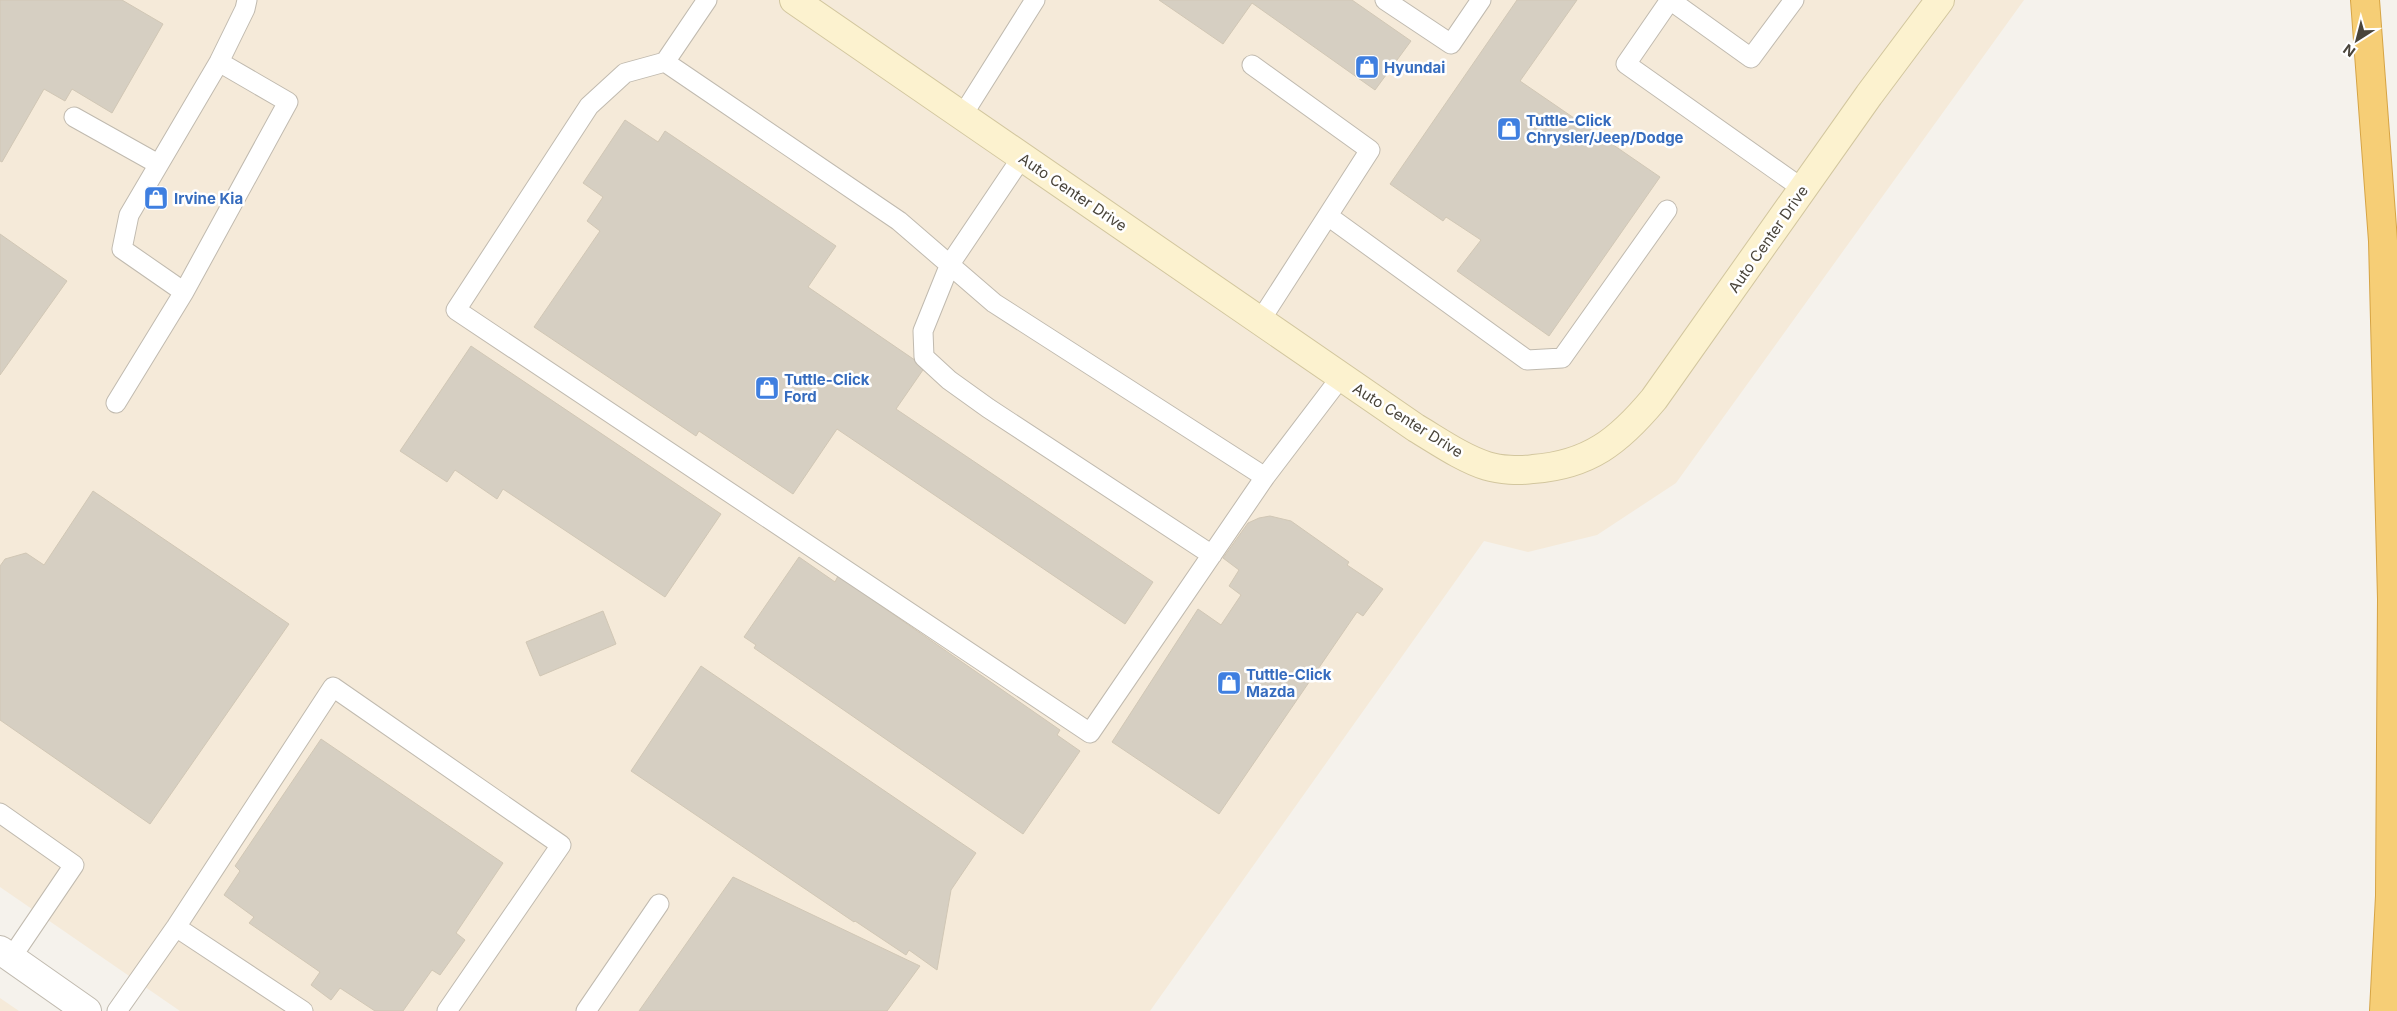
<svg xmlns="http://www.w3.org/2000/svg" width="2397" height="1011" font-family="Inter,sans-serif">
<style>
.commercial{fill:#f5ead9}
.building{fill:#d6cfc2;stroke:#d1c7b5}
.lines{fill:none;stroke-linecap:round;stroke-linejoin:round}
.lane-casing{stroke:#c0baaf;stroke-width:21}
.street-casing{stroke:#c0baaf;stroke-width:30}
.secondary-casing{stroke:#d2c69e;stroke-width:30}
.highway-casing{stroke:#d6a445;stroke-width:30}
.lane{stroke:#fff;stroke-width:19}
.street{stroke:#fff;stroke-width:28}
.secondary{stroke:#fcf2cf;stroke-width:28}
.highway{stroke:#f6ce76;stroke-width:28}
.labels{text-anchor:middle;dominant-baseline:central;stroke-width:5;stroke-linejoin:round;paint-order:stroke}
.shop-label{font-size:15px;font-weight:bold;fill:#366cbe;stroke:#fff;text-anchor:start}
.street-label{font-size:15px;fill:#49443a;stroke:#fff}
</style>
<rect width="100%" height="100%" fill="#f5f2ec"/>
<path class="commercial" d="M0,0H2024L1676,483L1597,535L1528,552L1484,541L1150,1011H180L0,887Z
M0,998L19,1011H0Z"/>
<path class="building" d="M0,0H122L163,24L112,113L72,89L65,101L44,89L2,162L0,161Z
M1159,0H1352L1411,41L1375,90L1252,3L1223,44Z
M1517,0H1577L1520,81L1660,177L1549,336L1457,271L1481,240L1446,217L1443,221L1390,184Z
M625,120L658,142L665,131L836,246L808,287L925,367L896,409L1153,582L1125,624L837,429L793,494L699,431L696,436L534,327L600,231L587,221L603,197L583,183Z
M0,234L67,281L0,375Z
M471,346L721,514L665,597L503,489L497,499L455,470L447,482L400,451Z
M93,491L289,624L150,824L0,720V566L5,559L26,553L44,565Z
M1270,516L1291,521L1349,562L1347,565L1383,589L1363,616L1357,612L1219,814L1112,742L1198,609L1221,625L1241,595L1229,586L1239,570L1223,558L1248,523L1259,518Z
M799,557L835,582L838,576L1060,730L1057,735L1080,751L1023,834L754,648L756,645L744,637Z
M603,611L616,644L540,676L526,642Z
M701,666L976,853L951,890L937,970L909,950L906,955L855,921L854,922L631,771Z
M321,739L503,863L456,933L465,940L440,975L432,970L403,1011H375L340,988L331,1000L311,985L320,972L249,923L254,917L224,895L240,871L235,866Z
M733,877L920,966L887,1011H639Z"/>
<g class="lines">
<defs>
<path id="lane" d="M707,0L665,62L899,221L994,303L1265,477L1341,377
M1385,0L1451,44L1481,0
M1670,0L1626,64L1803,189
M1670,0L1751,58L1794,0
M665,62L625,73L589,106L456,310L1090,733L1265,477
M1252,65L1370,150L1260,321
M962,116L1035,0
M74,117L158,164
M1022,157L950,264L923,331L924,357L949,380L988,408L1212,555
M1328,216L1527,360L1562,358L1667,210
M184,292L122,249L129,215L219,62L245,9L247,0
M116,403L184,292L288,102L219,62
M0,813L74,865L11,958
M176,927L303,1011
M117,1011L176,927L333,687L561,845L447,1011
M586,1011L659,904"/>
<path id="street" d="M0,950L87,1011"/>
<path id="secondary" d="M794,0L1416,428C1438,441 1462,458 1487,466C1500,470 1519,471 1533,469C1589,465 1619,441 1654,399L1869,95L1940,0"/>
<path id="highway" d="M2365,0L2383,241L2392,599L2390,896L2384,1011"/>
</defs>
<use href="#lane" class="lane-casing"/>
<use href="#street" class="street-casing"/>
<use href="#secondary" class="secondary-casing"/>
<use href="#highway" class="highway-casing"/>
<use href="#lane" class="lane"/>
<use href="#street" class="street"/>
<use href="#secondary" class="secondary"/>
<use href="#highway" class="highway"/>
</g>
<defs>
<symbol id="shop-square" viewBox="-11 -11 22 22"><rect x="-9" y="-9" width="18" height="18" rx="4" fill="#3f7fe0" stroke="#fff"/><path d="M-5-2.5h2.3a2.7 3.5 0 0 1 5.4 0H5L5.5 6h-11ZM-1.5-2.5h3a1.5 2.3 0 0 0-3 0Z" fill="#fff"/></symbol>
</defs>
<g fill-rule="evenodd">
<use href="#shop-square" x="1353" y="53" width="28" height="28"/>
<use href="#shop-square" x="1495" y="115" width="28" height="28"/>
<use href="#shop-square" x="142" y="184" width="28" height="28"/>
<use href="#shop-square" x="753" y="374" width="28" height="28"/>
<use href="#shop-square" x="1215" y="669" width="28" height="28"/>
</g>
<g class="labels">
<g class="shop-label">
<text x="1384" y="67">Hyundai</text>
<text x="1526" y="120">Tuttle-Click<tspan x="1526" dy="17">Chrysler/Jeep/Dodge</tspan></text>
<text x="174" y="198">Irvine Kia</text>
<text x="784" y="379">Tuttle-Click<tspan x="784" dy="17">Ford</tspan></text>
<text x="1246" y="674">Tuttle-Click<tspan x="1246" dy="17">Mazda</tspan></text>
</g>
<g class="street-label">
<text transform="translate(1073 192) rotate(34)">Auto Center Drive</text>
<text transform="translate(1768 239) rotate(-55)">Auto Center Drive</text>
<text transform="translate(1408 420) rotate(32)">Auto Center Drive</text>
</g>
</g>
<g transform="translate(2357 40) rotate(216)" stroke="#ffffff" stroke-width="4" paint-order="stroke">
<path d="M0-4L9 19L0 12L-9 19Z" fill="#49443a"/>
<text y="-8" font-size="14" font-weight="bold" text-anchor="middle" fill="#49443a">N</text>
</g>
</svg>
